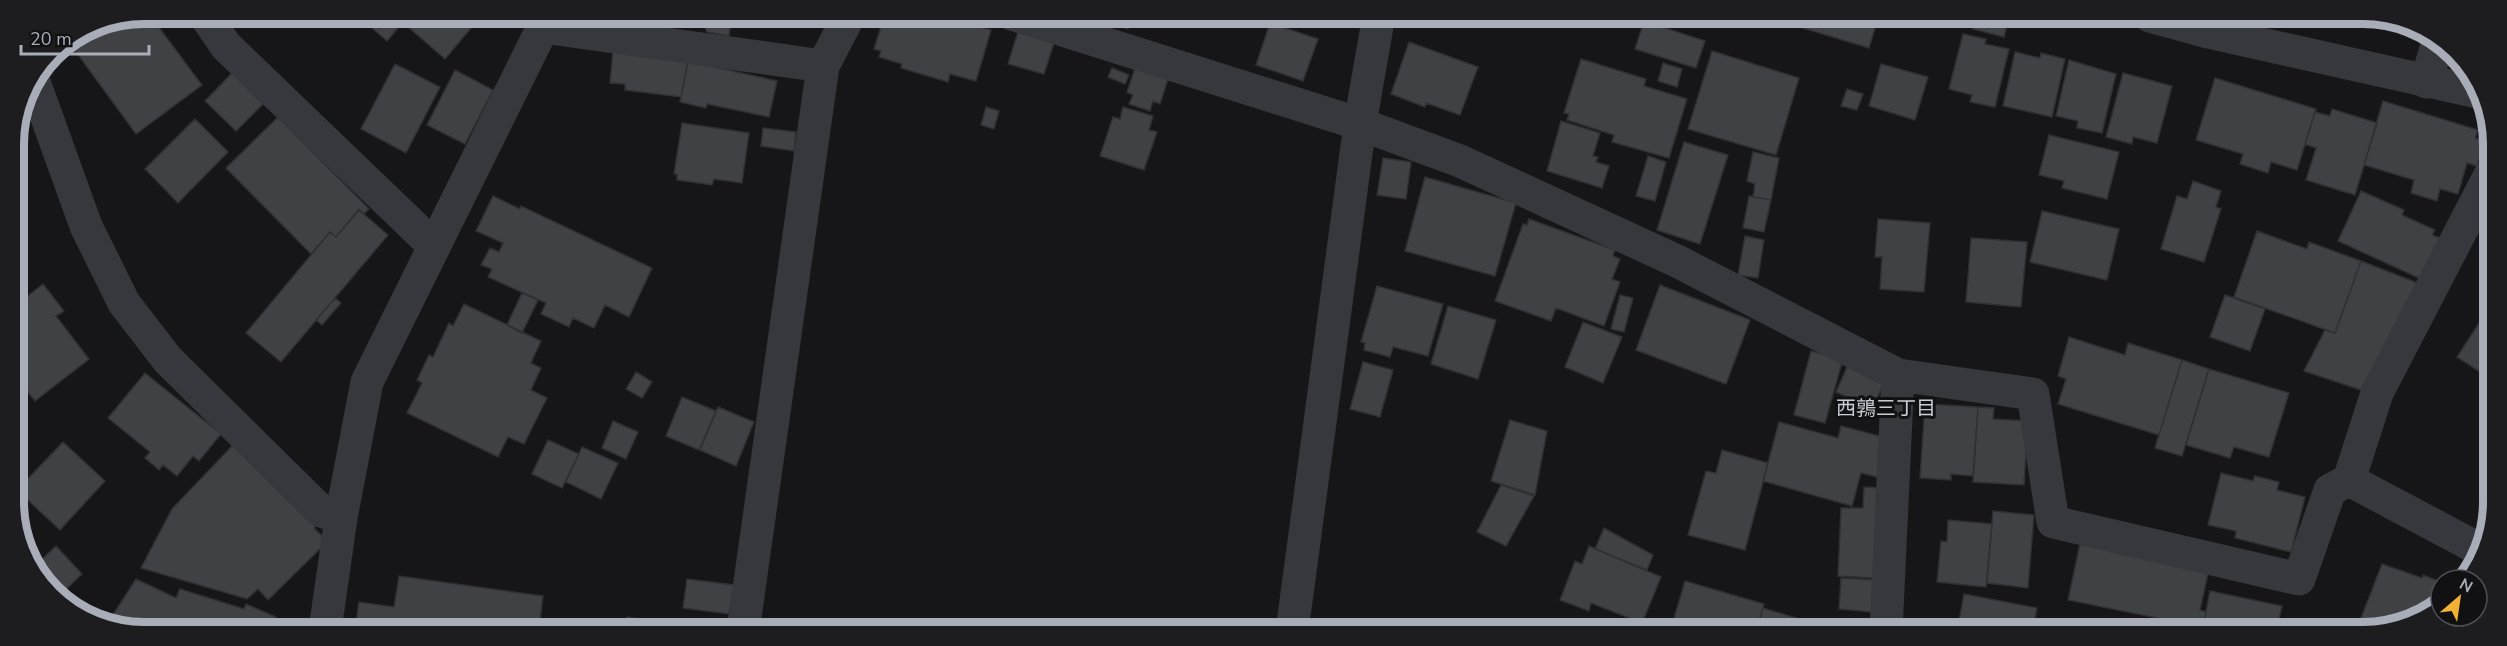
<svg xmlns="http://www.w3.org/2000/svg" width="2507" height="646" font-family="'Nunito Sans','Noto Sans JP',sans-serif">
<style>
.building{fill:#404145;stroke:#303034;stroke-width:1.5}
.lines{fill:none;stroke-linecap:round;stroke-linejoin:round}
.minor{stroke:#37383d;stroke-width:33}
.labels{text-anchor:middle;dominant-baseline:central;stroke-width:6;stroke-linejoin:round;paint-order:stroke}
.neighbourhood-label{font-size:20px;fill:#c9ccd4;stroke:#111113}
.rim{fill:none;stroke:#a8adb8;stroke-width:8}
</style>
<rect width="100%" height="100%" fill="#161618"/>
<path class="building" d="M144,14H149L202,85L136,134L68,41L94,23Z
M247,14H265L256,22Z
M367,14H410L387,41L364,21Z
M418,14H477L471,28L445,59L407,26Z
M699,14H732L729,36L707,32Z
M794,14H836L829,30Z
M885,14H938L991,30L976,81L950,74L948,82L901,68L902,64L879,57L881,51L874,49Z
M1084,15H1132L1128,29Z
M1282,15H1324L1320,27Z
M1549,15H1583L1581,24Z
M1782,15H1879L1869,48L1780,21Z
M1976,16H2009L2004,37L1973,29Z
M1644,21L1705,41L1696,68L1635,49Z
M1270,23L1318,39L1303,81L1256,65Z
M1018,32L1054,43L1044,74L1008,64Z
M1963,34L1986,39L1985,44L2009,49L1995,107L1970,102L1972,95L1949,89Z
M1409,42L1478,67L1460,115L1426,103L1425,107L1391,94Z
M613,51L688,60L681,97L625,90V84L610,83Z
M1712,51L1799,78L1776,155L1688,129Z
M2015,52L2040,58L2041,53L2065,59L2052,117L2003,106Z
M1581,59L1646,79L1644,86L1687,99L1669,158L1612,142L1614,135L1567,120L1569,114L1564,113Z
M2069,60L2116,74L2102,133L2077,128L2078,121L2056,116Z
M688,61L777,81L769,117L707,104L706,108L680,102Z
M1663,63L1682,69L1677,87L1658,81Z
M395,64L440,87L406,153L361,129Z
M1881,64L1928,77L1915,120L1869,106Z
M1136,65L1169,76L1160,104L1153,101L1150,111L1129,104L1133,95L1127,92Z
M1112,68L1129,75L1125,84L1108,77Z
M455,70L493,90L465,144L427,125Z
M232,73L263,104L236,131L205,101Z
M2123,73L2172,86L2157,143L2133,137L2132,144L2106,137Z
M2215,78L2316,109L2297,170L2271,162L2268,173L2240,164L2243,154L2196,140Z
M1847,89L1863,94L1857,110L1841,106Z
M2383,101L2478,130L2475,138L2485,141L2477,166L2467,163L2458,194L2440,189L2437,201L2411,193L2414,180L2364,165Z
M986,107L999,111L994,129L981,125Z
M1123,107L1153,116L1149,130L1157,132L1144,170L1100,156L1113,117L1120,119Z
M2332,109L2377,123L2355,195L2306,180L2316,148L2305,144L2315,112L2330,116Z
M278,117L369,209L364,214L359,209L336,237L330,232L311,254L226,168Z
M195,119L228,152L178,203L145,169Z
M1561,121L1600,133L1593,156L1598,157L1596,162L1609,166L1602,188L1547,171Z
M682,123L749,133L742,183L714,179L712,185L677,180V174H674Z
M763,128L796,132L794,151L761,146Z
M2049,135L2119,152L2107,199L2062,188L2064,181L2039,175Z
M1684,142L1728,155L1700,244L1657,230Z
M1753,152L1779,158L1771,200L1753,197L1755,184L1747,181Z
M1648,156L1666,162L1655,201L1636,196Z
M1383,158L1411,162L1406,199L1377,195Z
M1425,177L1516,203L1495,276L1405,251Z
M2193,181L2221,191L2216,207L2221,209L2204,262L2161,249L2177,196L2187,199Z
M2361,191L2404,210L2402,215L2435,230L2432,235L2440,238L2421,279L2338,241Z
M493,196L520,209L521,206L652,268L629,317L605,305L594,328L573,318L569,327L541,314L546,303L488,277L492,269L481,265L490,248L499,252L503,243L476,231Z
M1749,196L1771,200L1764,232L1743,228Z
M359,210L388,235L281,362L246,333L330,232L336,237Z
M2042,211L2119,229L2107,280L2030,262Z
M1529,219L1615,250L1613,256L1620,259L1612,279L1620,282L1604,326L1556,308L1551,321L1495,301L1523,224L1527,225Z
M1878,219L1930,223L1924,292L1880,289L1882,257H1875Z
M2257,231L2307,249L2309,242L2361,261L2335,333L2234,297Z
M1745,236L1764,240L1758,278L1738,275Z
M1971,238L2027,242L2021,307L1966,302Z
M2361,261L2420,284L2364,391L2304,371L2325,330L2335,333Z
M43,284L64,311L56,316L89,359L35,401L15,376L24,369L15,356V306Z
M1660,285L1750,320L1726,384L1636,350Z
M1377,286L1443,304L1428,356L1393,347L1390,357L1364,350L1365,343L1361,342Z
M522,293L538,300L522,333L507,325Z
M1620,295L1633,298L1624,332L1611,329Z
M2225,295L2265,309L2250,351L2210,337Z
M2490,295L2491,296V379L2457,357L2485,314L2480,311Z
M335,298L341,303L322,325L316,320Z
M464,304L541,341L531,363L541,368L531,390L547,398L524,444L508,437L498,457L407,413L422,383L417,380L429,355L433,357L449,323L453,326Z
M1448,306L1496,320L1478,379L1431,364Z
M1583,322L1622,337L1603,383L1565,367Z
M2069,337L2125,355L2128,343L2182,360L2159,435L2058,404L2066,379L2058,376Z
M1811,351L1843,359L1825,423L1794,415Z
M2182,360L2209,369L2182,456L2155,448Z
M1363,362L1393,370L1380,417L1350,409Z
M1848,365L1884,382L1873,408L1836,392Z
M2209,369L2289,393L2269,457L2234,447L2230,458L2186,445Z
M636,372L652,382L642,398L626,389Z
M145,373L221,434L199,461L193,456L177,476L163,465L159,470L145,458L150,452L108,418Z
M682,397L716,411L699,450L666,436Z
M1925,404L1978,407L1973,476L1951,474V480L1920,478Z
M718,407L754,422L736,466L700,450Z
M1978,407L1994,408L1993,419L2028,421L2024,485L1973,482Z
M1510,420L1547,431L1535,495L1491,481Z
M613,421L638,432L626,459L602,448Z
M1779,422L1838,438L1841,426L1887,438L1877,477L1861,473L1852,506L1763,481Z
M548,440L579,454L562,488L532,474Z
M63,442L105,481L60,530L17,490Z
M233,445L317,524L314,528L322,536L321,548L268,600L258,589L247,599L141,568L172,509Z
M582,447L618,463L601,499L566,482Z
M1722,450L1768,463L1745,550L1688,535L1706,471L1716,473Z
M2221,473L2253,481L2255,476L2279,482L2277,490L2305,497L2291,552L2235,538L2236,531L2208,525Z
M1501,485L1534,496L1506,546L1477,532Z
M1864,487L1878,488L1873,578L1838,576L1841,508H1863Z
M1993,511L2034,515L2028,588L1987,583Z
M1948,520L1992,524L1986,587L1937,582L1941,541L1947,542Z
M1604,528L1653,555L1647,570L1595,549Z
M2081,539L2210,564L2200,610L2206,612L2202,632H2159L2162,619L2068,600Z
M56,546L82,574L62,593L36,565Z
M1589,546L1661,577L1642,623L1591,603L1589,611L1560,600L1575,561L1582,564Z
M2382,564L2422,578L2423,575L2441,582V604L2384,627L2361,618Z
M399,576L543,596L539,630H511L459,623L458,630H355L359,602L394,607Z
M1841,578L1875,580L1872,612L1839,609Z
M136,579L176,598L180,589L244,609L246,604L276,617L270,630H118L107,624Z
M687,579L734,585L729,614L683,608Z
M1685,581L1764,604L1756,632H1670Z
M2210,591L2282,606L2276,632H2202Z
M1964,594L2037,608L2032,632H1957Z
M1763,608L1842,632H1756Z
M627,617L717,631L625,630Z"/>
<g class="lines">
<path class="minor" d="M204,14L226,46L434,246
M1012,14L1360,124L1460,161L1679,262L1898,375L1886,632
M2150,16L2208,32L2477,92
M33,79L86,226L124,303L168,360L321,511L341,518
M2426,82L2438,42
M1898,375L2033,394L2053,522L2299,579L2330,490L2349,480
M2479,549L2349,480L2377,393L2491,173
M325,630L341,518L367,382L543,27L823,66
M743,631L823,66L850,14
M1292,631L1360,124L1379,15"/>
</g>
<g class="labels">
<g class="neighbourhood-label">
<text x="1886" y="408">西鶉三丁目</text>
</g>
</g>
<path d="M0 0H2507V646H0ZM144 24H2363A120 120 0 0 1 2483 144V502A120 120 0 0 1 2363 622H144A120 120 0 0 1 24 502V144A120 120 0 0 1 144 24Z" fill="#1d1d20" fill-rule="evenodd"/>
<path class="rim" d="M144 24H2363A120 120 0 0 1 2483 144V502A120 120 0 0 1 2363 622H144A120 120 0 0 1 24 502V144A120 120 0 0 1 144 24Z"/>
<g transform="translate(2459 598) rotate(29)"><circle r="28" fill="#111113" stroke="#4d4f55" stroke-width="1.5"/>
<path d="M0-4.5L10 22L0 15L-10 22Z" fill="#f2b134"/>
<text y="-9" font-size="16" font-weight="bold" text-anchor="middle" fill="#a8adb8">N</text>
</g>
<path d="M21 45v9h128v-9" fill="none" stroke="#a8adb8" stroke-width="3"/>
<text x="30" y="45" font-size="18" fill="#a8adb8" stroke="#111113" stroke-width="4.5" paint-order="stroke">20 m</text>
</svg>
